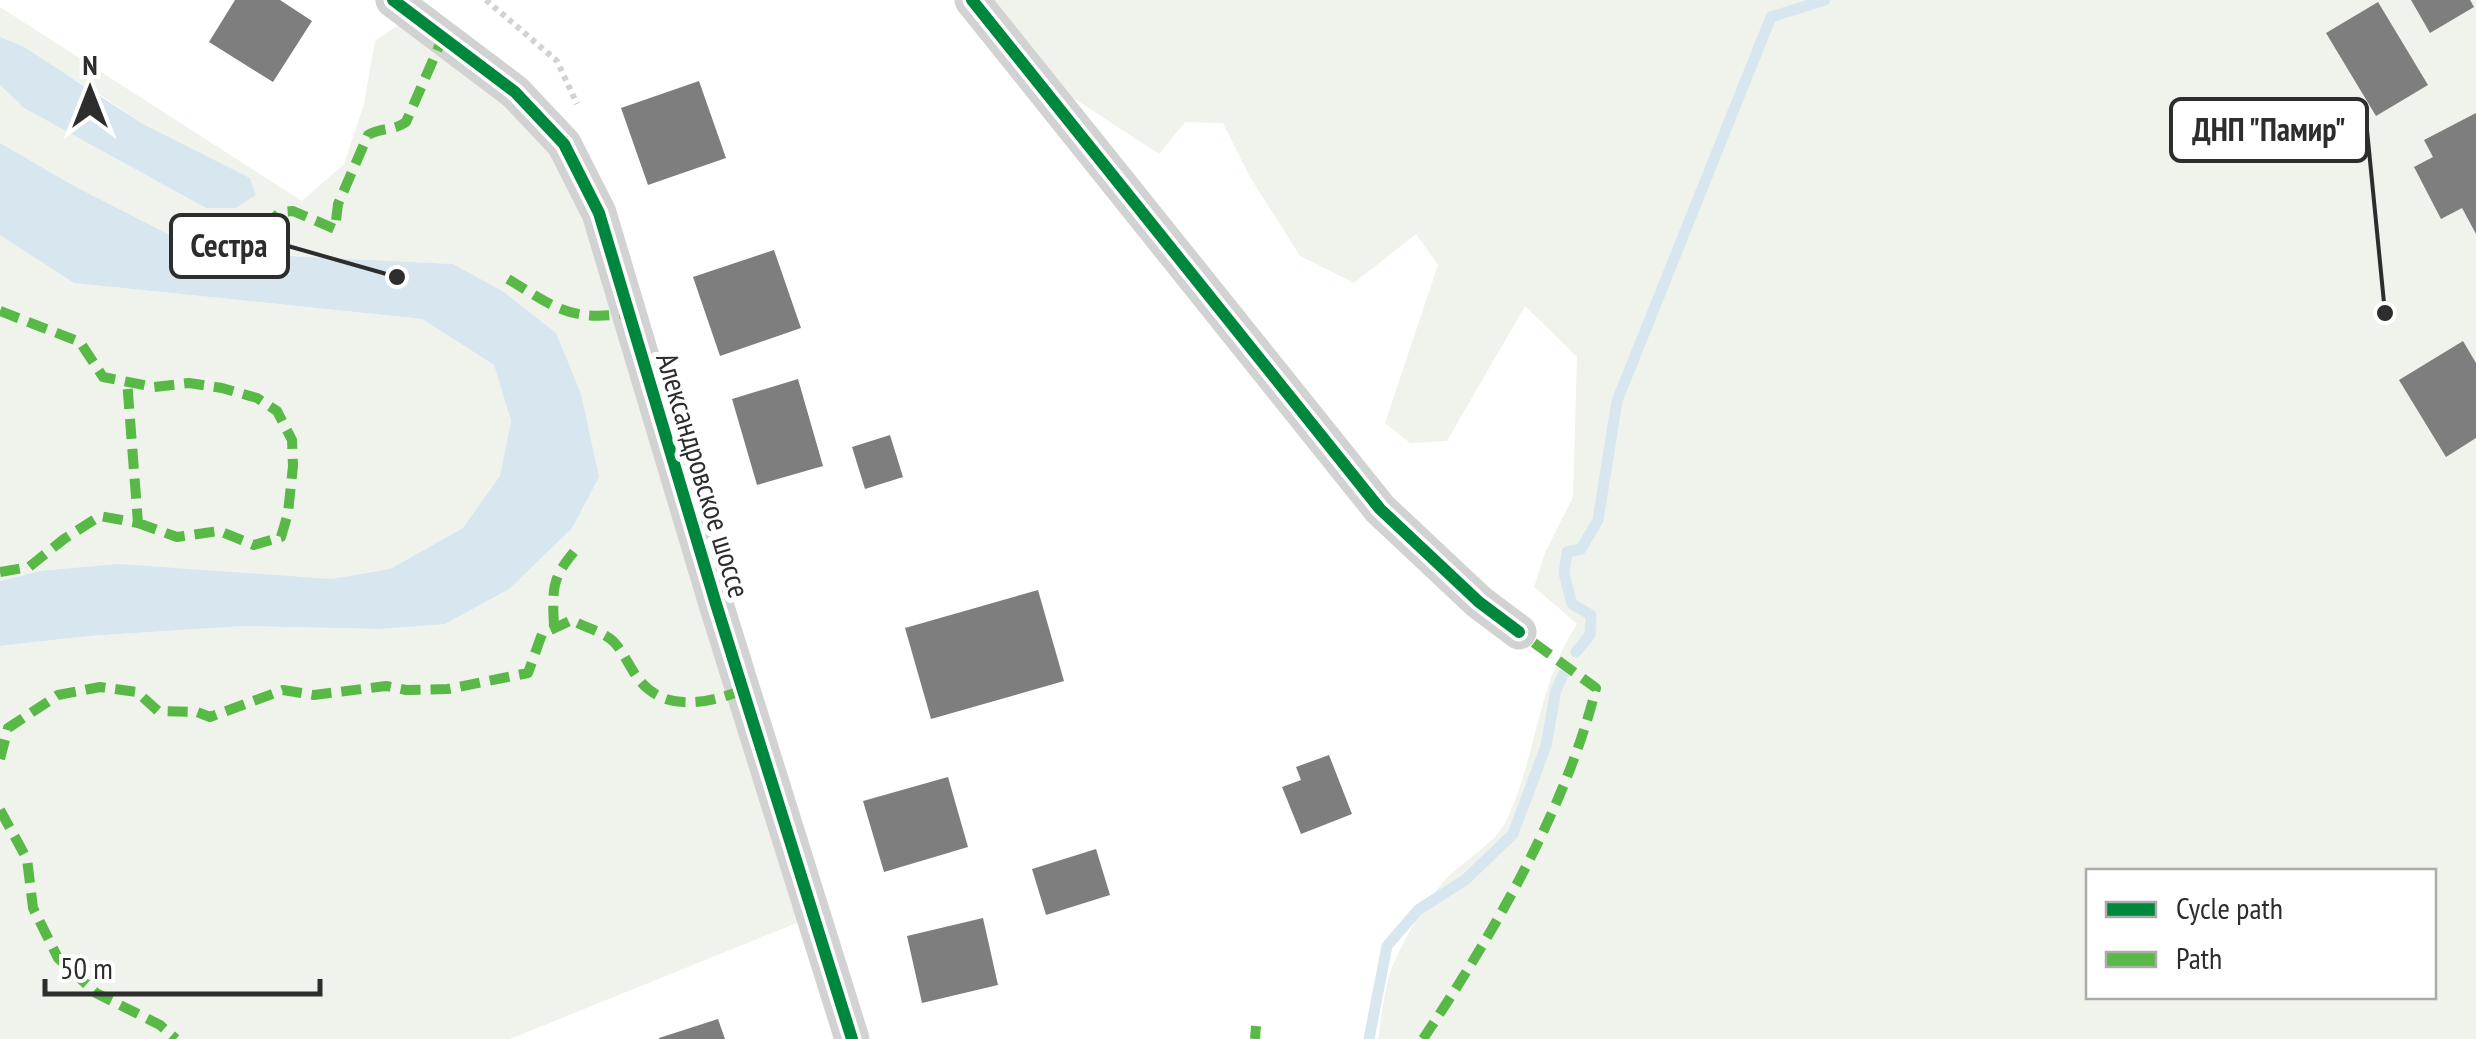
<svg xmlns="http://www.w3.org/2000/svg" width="2476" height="1039" font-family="'PT Sans Narrow',sans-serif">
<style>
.green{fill:#eff3eb;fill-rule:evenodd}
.water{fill:#d8e6ef}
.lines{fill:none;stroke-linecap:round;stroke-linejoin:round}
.stream{stroke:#d8e6ef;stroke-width:11}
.building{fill:#7e7e7e}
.path{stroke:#d2d2d2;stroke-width:6;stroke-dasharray:5 5;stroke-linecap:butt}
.minor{stroke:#d2d2d2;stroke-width:35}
.quiet{stroke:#58b947;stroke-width:10;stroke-dasharray:20 10;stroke-linecap:butt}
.cycleway-casing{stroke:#fff;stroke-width:19}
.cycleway{stroke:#00873e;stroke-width:12}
.labels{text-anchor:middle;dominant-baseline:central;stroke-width:10;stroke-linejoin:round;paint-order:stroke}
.street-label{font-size:30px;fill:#2d2d2d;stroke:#fff}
.leader{fill:none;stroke:#2d2d2d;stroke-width:4}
.callout-dot{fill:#2d2d2d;stroke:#fff;stroke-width:4}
.callout{fill:#fff;stroke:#2d2d2d;stroke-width:4}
.callout-label{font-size:32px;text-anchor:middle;font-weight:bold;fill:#2d2d2d}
</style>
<rect width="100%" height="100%" fill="#fff"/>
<path class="green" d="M974,0H2476V1039H1378C1382,1017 1383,992 1391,971C1400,944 1428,898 1447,878C1465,860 1497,842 1507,819C1537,755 1538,683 1577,624L1534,587L1545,553L1573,497L1577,357L1525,306L1447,441L1410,443L1385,423L1438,265L1416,234L1354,283L1300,256L1250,177L1223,123L1185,122L1159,154L1029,69ZM2088,872H2434V996H2088Z
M0,7L302,201L344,164L364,104L375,41L413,15L568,151L814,916L510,1039H0V646L89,636L244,626L378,629L572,528L453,264L290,256L182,241L76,187L0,143V85L24,108L206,208H236L256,195L250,178L143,124L90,88L0,37Z
M0,235L75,283L422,319L494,365L511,421L501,476L463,528L390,569L331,579L40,571L0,581Z"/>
<path class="water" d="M0,37L24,47L143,124L250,178L256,195L236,208H206L24,108L0,85Z
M0,143L76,187L182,241L290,256L453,264L504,292L556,333L581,394L599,477L572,528L509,589L445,624L378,629L244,626L89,636L0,646V581L40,571L119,564L331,579L390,569L463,528L500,476L511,421L494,365L422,319L74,283L0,235Z"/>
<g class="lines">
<path class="stream" d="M1576,652L1590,635L1591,615L1572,604L1564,573L1567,552L1581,549L1598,520L1617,401L1771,17L1825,0
M1369,1039L1387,946L1418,910L1465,880L1513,834L1546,746L1556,690L1563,675"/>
</g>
<path class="building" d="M235,0H280L312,21L273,82L209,42Z
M2411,0H2470L2474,7L2430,33Z
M2378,2L2428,85L2376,116L2326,33Z
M699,81L726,158L648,185L621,108Z
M2476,113V234L2462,208L2441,219L2414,167L2433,157L2424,140Z
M774,250L801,328L720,356L693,277Z
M2463,341L2476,363V438L2446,457L2399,380Z
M798,379L823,466L757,485L732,399Z
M890,435L903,477L865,489L852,447Z
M1038,590L1064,681L931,719L905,628Z
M1329,755L1352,814L1301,834L1282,787L1301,780L1296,767Z
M948,777L968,847L884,872L863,801Z
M1096,849L1110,895L1046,915L1032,869Z
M983,918L998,985L922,1003L907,936Z
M718,1019L725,1039H659V1038Z"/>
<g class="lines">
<path class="path" d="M486,0L557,61L577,104"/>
<path class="minor" d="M393,0L515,92L564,144L599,213L716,604L852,1039
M972,0L1380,509L1479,602L1519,632"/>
<path class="quiet" d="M205,235L246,234L266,226L280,212L293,211L335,229L338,204L368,135C381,127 394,131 406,122L443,37
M508,279C556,308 570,322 629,313
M0,311L80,342L103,377L154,387L189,383L222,388L257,398L277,411L292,440L293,466L288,513L281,537L254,545L219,531L177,537L138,523
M0,572L29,567L64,539L100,516L138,523L127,380
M554,626C552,585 552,577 579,546
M0,759L8,728L58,695L100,687L137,692L158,711L197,712L210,717L283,690L314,695L386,686L406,690L448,689L528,673L542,634L572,620C585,628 602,631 613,641C624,652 630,669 640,681C667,713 709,703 743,690
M0,810L27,859L33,908L58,958L96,993L160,1025L176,1039
M1255,1039L1256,1026
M1423,1039C1492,936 1566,809 1596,688L1519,632"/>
<defs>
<path id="cycleway" d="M393,0L515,92L564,144L599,213L716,604L852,1039
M972,0L1380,509L1479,602L1519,632"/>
</defs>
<use href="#cycleway" class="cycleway-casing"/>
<use href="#cycleway" class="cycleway"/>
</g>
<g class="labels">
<g class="street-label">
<text transform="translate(704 475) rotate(73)">Александровское шоссе</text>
</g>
</g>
<path class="leader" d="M2385 313L2367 130M397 277L288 246"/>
<g class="callout-dot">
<circle cx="2385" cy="313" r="10"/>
<circle cx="397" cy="277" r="10"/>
</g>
<g class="callout">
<rect x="2171" y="99" width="196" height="62" rx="10"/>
<rect x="171" y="215" width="117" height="62" rx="10"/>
</g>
<g class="callout-label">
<text x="2269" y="141">ДНП "Памир"</text>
<text x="229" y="257">Сестра</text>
</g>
<rect x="2086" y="869" width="350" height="130" fill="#ffffff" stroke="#ababab" stroke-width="2.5"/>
<rect x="2106" y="902" width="50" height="15" fill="#00873e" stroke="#ababab" stroke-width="2.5"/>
<text x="2176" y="919" font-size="30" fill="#2d2d2d">Cycle path</text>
<rect x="2106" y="952" width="50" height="15" fill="#58b947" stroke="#ababab" stroke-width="2.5"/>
<text x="2176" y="969" font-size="30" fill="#2d2d2d">Path</text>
<g transform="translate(90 90)" stroke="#ffffff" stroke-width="8" paint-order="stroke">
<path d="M0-8L18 38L0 25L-18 38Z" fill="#2d2d2d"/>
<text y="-15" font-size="28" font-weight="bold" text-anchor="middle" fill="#2d2d2d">N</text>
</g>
<path d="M45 979v15h275v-15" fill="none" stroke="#2d2d2d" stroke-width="5"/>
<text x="60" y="979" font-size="30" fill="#2d2d2d" stroke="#ffffff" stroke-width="8" paint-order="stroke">50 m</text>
</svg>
